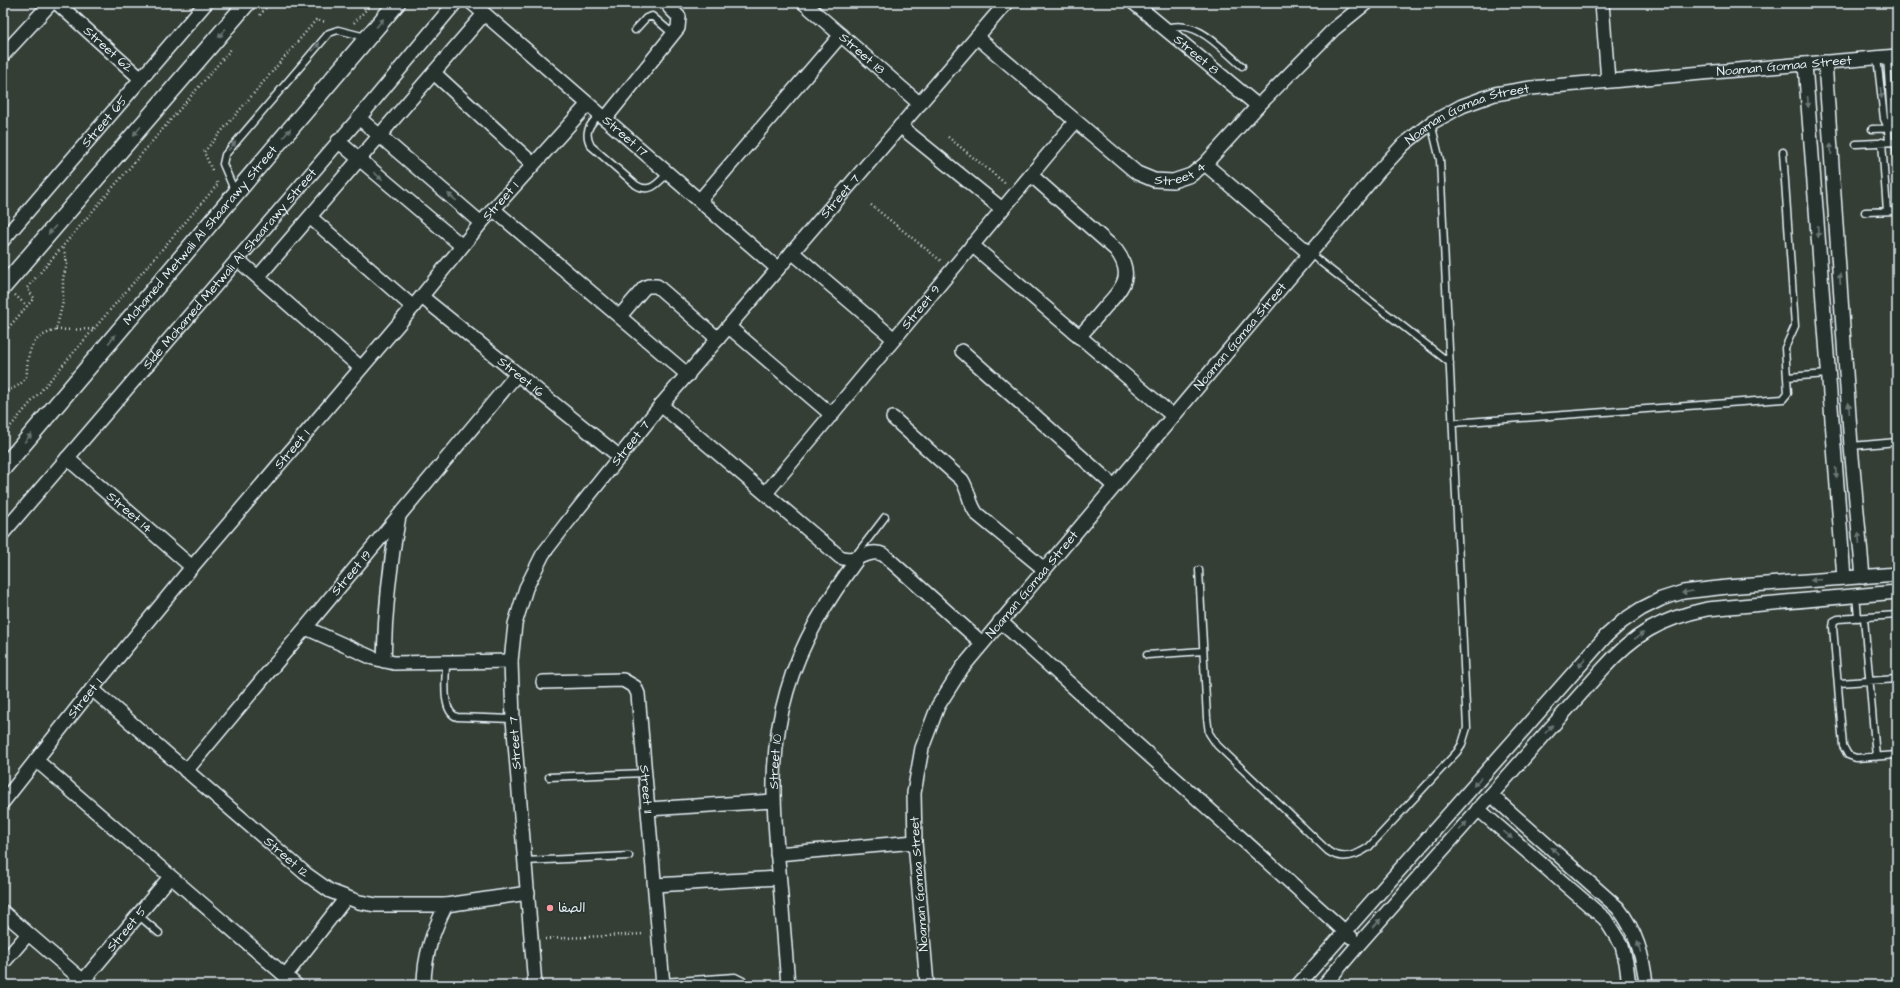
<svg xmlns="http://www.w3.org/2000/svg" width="1900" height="988" font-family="'Architects Daughter','Playpen Sans Arabic',sans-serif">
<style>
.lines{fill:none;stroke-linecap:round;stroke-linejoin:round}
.service-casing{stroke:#e8f1f8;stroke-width:9}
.minor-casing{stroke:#e8f1f8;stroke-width:16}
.tertiary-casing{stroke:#e8f1f8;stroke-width:19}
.path{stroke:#e8f1f8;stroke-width:2.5;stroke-dasharray:1 3;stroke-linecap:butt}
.service{stroke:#26332d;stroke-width:6}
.minor{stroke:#26332d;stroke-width:13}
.tertiary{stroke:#26332d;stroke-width:16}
.oneway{fill:#6a7674}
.poi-dot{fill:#ff9aa2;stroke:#26332d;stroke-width:1.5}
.labels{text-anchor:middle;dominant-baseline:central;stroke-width:3;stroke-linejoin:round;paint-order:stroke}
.street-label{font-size:13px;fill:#e8f1f8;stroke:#26332d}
.poi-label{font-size:13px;fill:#e8f1f8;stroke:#26332d;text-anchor:start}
</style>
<rect width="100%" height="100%" fill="#343e35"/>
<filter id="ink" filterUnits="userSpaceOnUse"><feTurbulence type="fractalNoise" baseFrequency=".025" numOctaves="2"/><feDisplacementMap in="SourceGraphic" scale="8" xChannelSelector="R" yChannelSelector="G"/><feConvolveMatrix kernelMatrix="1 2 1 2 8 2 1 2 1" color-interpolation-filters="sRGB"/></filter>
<g filter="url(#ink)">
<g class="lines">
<defs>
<path id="service" d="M1166,28C1198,19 1219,47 1242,66
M635,30L646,18L652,16L673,34
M1877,57L1884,119L1888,128L1889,142
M1887,57L1891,119L1888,128
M600,114C590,124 583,132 591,146L636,185C650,194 658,183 668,173
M1872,129L1897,128
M1882,142L1887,211
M1896,142L1897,162
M1856,144L1897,142
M235,192L223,164L225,155L329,33L338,30L366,37
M1865,212L1897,211
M1309,253L1450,363
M1787,377L1828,374
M1453,423L1783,399L1788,393L1785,348L1795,326L1783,152
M1851,446L1897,442
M856,555L885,517
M1199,570L1207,718L1209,733L1217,745L1328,851C1342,861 1356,856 1369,847L1457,752L1462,744L1467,728L1441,181L1440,160L1431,123
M1856,595L1858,618
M1897,615L1838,619L1834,621L1833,627L1843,746L1848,755L1856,758L1897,755
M1864,618L1876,757
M1147,655L1203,651
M446,663C446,677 441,712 457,717L513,719
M1839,683L1897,679
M549,777L645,773
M525,861L629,856
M138,915L159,933
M663,982L735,977L743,981L746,985"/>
<g id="minor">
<path id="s1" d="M57,3L141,79"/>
<path id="s2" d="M472,3L778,269"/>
<path id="s3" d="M804,3L920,104"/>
<path id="s4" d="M1134,3L1258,106"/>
<path d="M1602,3L1608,81"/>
<path id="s5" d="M977,37L1137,173L1154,180L1173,181L1191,175L1205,164L1258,106L1334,29L1366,3"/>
<path d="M3,55L51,3"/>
<path d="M1825,62L1851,446L1863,577"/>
<path d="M1805,64L1844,578"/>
<path d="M434,73L533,164"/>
<path d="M359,118L481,223"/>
<path d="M605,119L678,28L679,17L670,8L668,3"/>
<path d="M900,126L1002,209"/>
<path d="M338,141L462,246"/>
<path d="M1205,164L1309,253"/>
<path d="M1031,175L1116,250C1134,274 1124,287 1106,306C1097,317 1088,327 1079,337"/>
<path d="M700,200L841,35"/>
<path d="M493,209L688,375"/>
<path d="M310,217L413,307"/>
<path id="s6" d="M3,240L206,3"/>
<path d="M972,245L1173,416"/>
<path d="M792,252L894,339"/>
<path d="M237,259L361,368"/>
<path d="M258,277L484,14"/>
<path id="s7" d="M422,297L620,457"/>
<path d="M620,316L644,288L648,286H657L718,339"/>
<path d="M729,327L832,415"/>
<path d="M962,351L1114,486"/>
<path d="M661,405L840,557C858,564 868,547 884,555L982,643"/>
<path d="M893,418L962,480C969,491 969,504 977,514L1044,569"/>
<path id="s8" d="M67,458L192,567"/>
<path id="s9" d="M766,493L1075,122"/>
<path id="s10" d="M3,533L359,118L455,3"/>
<path d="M1000,621L1351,937"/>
<path d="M306,628L373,658L394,663L511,661"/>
<path d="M384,661C385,610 389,567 399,516"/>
<path id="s11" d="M543,682L623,680L635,687L638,694L663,985"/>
<path id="s12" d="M92,689L306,874L330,891L359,902L376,905H446L528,893"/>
<path d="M36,760L296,985"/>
<path id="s13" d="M186,771L517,374"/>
<path d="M1491,795L1618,908C1636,931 1643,955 1646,985"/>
<path id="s14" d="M3,802L92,689L192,567L413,307L481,223L588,104"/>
<path d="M648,809L773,801"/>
<path d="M1478,809L1605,919L1622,946L1626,962L1629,985"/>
<path d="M777,854L915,842"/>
<path d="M655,885L779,878"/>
<path d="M3,912L88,985"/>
<path d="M3,963L28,934"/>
<path d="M285,976L346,898"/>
<path id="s15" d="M83,981L170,877"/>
<path d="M424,985C424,956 433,931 446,905"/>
<path id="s16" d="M535,985L513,719L511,661L515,624L526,588L543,554L566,524L661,405L1006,3"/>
<path id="s17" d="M788,985C785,947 782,909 779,871C773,808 769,752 787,691C801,642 828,599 858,558"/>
<path id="s18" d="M927,985L915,842L914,793L922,748L938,706L962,668L1379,171L1403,145L1431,123L1462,106L1495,94L1531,88L1897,56"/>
<path d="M1298,985L1606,636L1623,621L1641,609L1661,599L1683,592L1727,587L1897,574"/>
<path d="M1324,985L1359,944L1602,670C1634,634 1660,619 1707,609L1897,592"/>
</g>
<g id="tertiary">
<path d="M3,287L247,3"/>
<path id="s19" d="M3,468L397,3"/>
</g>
</defs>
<use href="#service" class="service-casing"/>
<use href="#minor" class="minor-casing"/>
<use href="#tertiary" class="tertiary-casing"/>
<path class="path" d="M260,15L270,3
M354,23L372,3
M948,137L1006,184
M212,170L204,152L316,20L327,22
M871,205L941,261
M15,295L27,306
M56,330L94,329
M3,334L34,298L27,288L232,48
M3,392C11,389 19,387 24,380C27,377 27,372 27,368C29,345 34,337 56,330L63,302V278L67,264L63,246
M3,435L218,184L217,182
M545,939L644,934"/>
<use href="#service" class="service"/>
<use href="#minor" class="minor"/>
<use href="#tertiary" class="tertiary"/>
</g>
<defs><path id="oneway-solid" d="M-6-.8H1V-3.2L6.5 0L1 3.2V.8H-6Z"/></defs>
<g class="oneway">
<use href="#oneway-solid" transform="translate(380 23) rotate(-50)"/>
<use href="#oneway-solid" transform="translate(222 33) rotate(131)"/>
<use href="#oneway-solid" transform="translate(316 47) rotate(-49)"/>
<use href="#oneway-solid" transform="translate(1881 93) rotate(84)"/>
<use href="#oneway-solid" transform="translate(1808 102) rotate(86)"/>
<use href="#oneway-solid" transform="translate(137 131) rotate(131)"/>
<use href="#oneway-solid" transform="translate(287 133) rotate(-50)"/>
<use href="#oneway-solid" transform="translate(232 146) rotate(-49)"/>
<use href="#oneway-solid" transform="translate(1831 149) rotate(-94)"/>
<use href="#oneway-solid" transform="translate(378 176) rotate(40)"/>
<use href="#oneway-solid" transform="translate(452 197) rotate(-139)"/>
<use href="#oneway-solid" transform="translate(52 230) rotate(131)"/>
<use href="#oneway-solid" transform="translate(1818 232) rotate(86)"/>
<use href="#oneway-solid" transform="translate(1840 279) rotate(-94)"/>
<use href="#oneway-solid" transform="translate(112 339) rotate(-50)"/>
<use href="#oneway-solid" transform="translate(1849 408) rotate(-94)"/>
<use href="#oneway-solid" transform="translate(28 438) rotate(-50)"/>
<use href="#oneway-solid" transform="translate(1836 473) rotate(86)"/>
<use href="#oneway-solid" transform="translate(1859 538) rotate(-95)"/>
<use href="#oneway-solid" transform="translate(1816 580) rotate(176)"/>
<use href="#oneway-solid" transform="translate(1687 592) rotate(170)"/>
<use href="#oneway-solid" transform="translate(1639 636) rotate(-34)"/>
<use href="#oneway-solid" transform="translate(1582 663) rotate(131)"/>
<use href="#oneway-solid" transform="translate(1549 729) rotate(-48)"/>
<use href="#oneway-solid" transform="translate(1477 782) rotate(131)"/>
<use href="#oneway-solid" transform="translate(1463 826) rotate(-48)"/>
<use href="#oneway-solid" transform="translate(1508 835) rotate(40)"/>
<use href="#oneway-solid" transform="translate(1555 851) rotate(-139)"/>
<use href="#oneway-solid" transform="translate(1377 923) rotate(-48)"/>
<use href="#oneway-solid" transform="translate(1639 947) rotate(-107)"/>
</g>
</g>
<circle class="poi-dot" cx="550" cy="908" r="4"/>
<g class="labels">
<g class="street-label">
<text stroke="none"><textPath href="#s1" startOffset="69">Street 62</textPath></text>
<text stroke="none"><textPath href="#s3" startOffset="77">Street 18</textPath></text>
<text stroke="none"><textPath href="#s4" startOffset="81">Street 8</textPath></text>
<text stroke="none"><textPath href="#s18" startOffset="1409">Noaman Gomaa Street</textPath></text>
<text stroke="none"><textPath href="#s18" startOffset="1085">Noaman Gomaa Street</textPath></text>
<text stroke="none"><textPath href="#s6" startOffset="156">Street 65</textPath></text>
<text stroke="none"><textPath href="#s2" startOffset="203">Street 17</textPath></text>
<text stroke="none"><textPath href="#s5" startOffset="256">Street 4</textPath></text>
<text stroke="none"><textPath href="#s16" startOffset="903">Street 7</textPath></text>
<text stroke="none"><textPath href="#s14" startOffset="780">Street 1</textPath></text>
<text stroke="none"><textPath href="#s19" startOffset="305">Mohamed Metwali Al Shaarawy Street</textPath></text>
<text stroke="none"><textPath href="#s10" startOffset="348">Side Mohamed Metwali Al Shaarawy Street</textPath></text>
<text stroke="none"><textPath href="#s9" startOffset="242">Street 9</textPath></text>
<text stroke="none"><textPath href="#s18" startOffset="761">Noaman Gomaa Street</textPath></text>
<text stroke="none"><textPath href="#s7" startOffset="127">Street 16</textPath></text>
<text stroke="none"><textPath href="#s16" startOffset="579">Street 7</textPath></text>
<text stroke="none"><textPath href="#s14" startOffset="456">Street 1</textPath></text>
<text stroke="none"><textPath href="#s8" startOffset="83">Street 14</textPath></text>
<text stroke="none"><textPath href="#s13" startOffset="258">Street 19</textPath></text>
<text stroke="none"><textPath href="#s18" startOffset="437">Noaman Gomaa Street</textPath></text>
<text stroke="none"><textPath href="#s14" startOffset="132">Street 1</textPath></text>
<text transform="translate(515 743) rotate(-94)">Street 7</text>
<text stroke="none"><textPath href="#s17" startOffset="224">Street 10</textPath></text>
<text stroke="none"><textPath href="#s11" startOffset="197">Street 11</textPath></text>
<text stroke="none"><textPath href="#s12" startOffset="257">Street 12</textPath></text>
<text transform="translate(919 884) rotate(-94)">Noaman Gomaa Street</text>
<text stroke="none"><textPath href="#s15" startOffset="68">Street 5</textPath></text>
</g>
<g class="poi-label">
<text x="558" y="908">الصفا</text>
</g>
</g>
<rect width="1900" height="988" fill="none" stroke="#26332d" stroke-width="16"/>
<rect x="8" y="8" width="1884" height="972" fill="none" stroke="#e8f1f8" stroke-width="1.5" filter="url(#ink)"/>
</svg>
